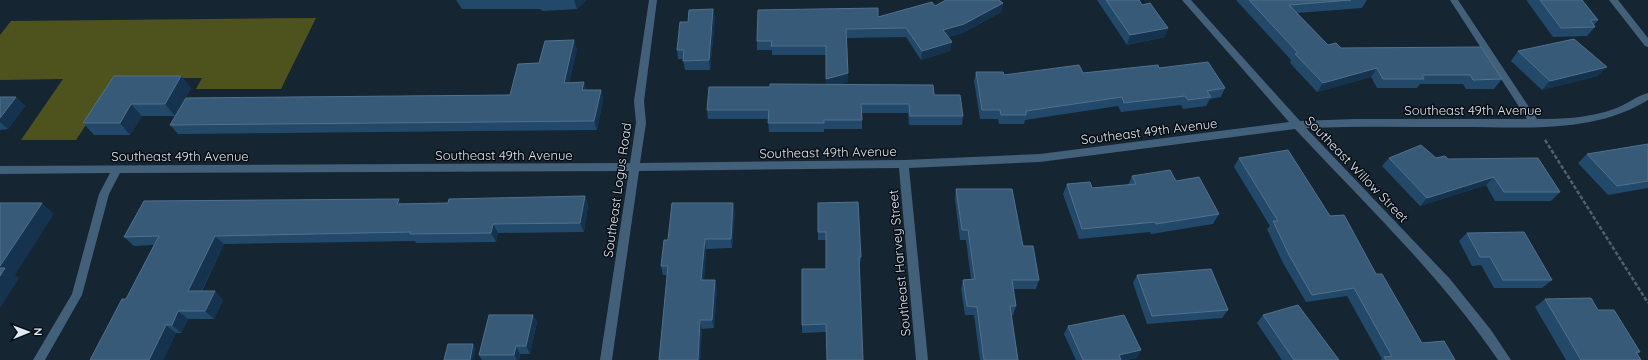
<svg xmlns="http://www.w3.org/2000/svg" width="1648" height="360" font-family="Quicksand,sans-serif">
<style>
.forest{fill:#4e531d}
.lines{fill:none;stroke-linecap:round;stroke-linejoin:round}
.path{stroke:#53606c;stroke-width:2.5;stroke-dasharray:4 2;stroke-linecap:butt}
.minor{fill:#43607b;fill-rule:evenodd}
.wall{fill:#22496a}
.shaded-wall{fill:#15334e}
.building{fill:#375a79;stroke:#51718c}
.labels{text-anchor:middle;dominant-baseline:central;stroke-width:3;stroke-linejoin:round;paint-order:stroke}
.street-label{font-size:13px;fill:#e0e9f3;stroke:#070d13}
</style>
<rect width="100%" height="100%" fill="#162532"/>
<path class="forest" d="M316,18L281,89H196L202,78H117L76,140H21L63,79L0,80V35L11,21Z"/>
<g class="lines">
<path class="path" d="M1545,140L1648,303"/>
<path class="minor" d="M649,0H657L644,101L646,123L640,163L904,160L1040,154L1289,122L1182,0H1191L1300,121L1354,119H1527L1450,0H1458L1537,119C1562,119 1590,118 1614,109C1626,105 1636,96 1648,93V100C1593,134 1523,127 1461,127C1409,127 1358,126 1306,128L1450,279L1491,330L1511,360H1498C1440,275 1365,204 1295,129L1040,162L909,168L928,360H916L899,168L639,171L612,360H600L629,171L120,173L109,194L82,295L45,360H33L72,294L99,194L110,173L0,174V166L630,163L636,123L634,101Z
M1609,0H1618L1648,38V47L1645,46Z"/>
</g>
<path class="wall" d="M456,0H586L577,9L543,11L540,9H462Z
M1097,0H1139L1165,37L1127,45Z
M1236,0H1367L1362,8L1297,13L1328,45L1341,48L1502,79L1494,89H1466L1463,84H1420L1417,88H1377L1371,77L1317,92L1290,63L1291,60Z
M1527,0H1582L1598,20L1594,25L1595,27L1587,36L1553,37L1527,1Z
M1003,3L1001,12L963,33L948,37L950,51L921,60L906,37L847,38L848,82L839,84L934,95L963,116L962,125H909L908,113H862V129H824V132H769L768,119H708L707,110L770,87L826,84V55H772V50H757V41L935,6Z
M713,9L715,18L710,70H685L683,59H678L677,50L688,22Z
M577,49L569,83L586,90H601L603,99L597,130L178,134L170,125L510,95Z
M1518,51L1598,76L1542,90L1511,61Z
M1159,68L1225,88L1221,97L1210,99L1206,106L1183,109L1181,105L1121,112L1118,106L1025,120L1024,124H999L998,119H980L974,81L976,72L1004,75L1083,73Z
M181,76L191,88L175,116H142L130,135H94L83,123Z
M0,97H16L25,106L8,129L0,130Z
M1648,144V188L1608,195L1578,163L1587,154Z
M1239,158L1330,216L1376,274L1422,343L1455,360H1380L1382,359L1347,296L1306,302L1283,263L1267,229L1270,226L1234,167Z
M1389,158L1448,159L1560,192L1551,201H1495L1486,185L1420,206L1382,166Z
M1132,176L1176,181L1219,214L1213,224L1151,234L1150,232L1079,239L1063,194L1067,184L1092,188L1128,185Z
M956,189L1023,246L1039,280L1036,289H1013L1016,306L1013,315H1011L1018,360H980L974,315H965L961,289L963,280L971,279L966,240H960L955,199Z
M585,196L588,205L584,232L498,233L496,242L416,243L415,241L224,244L202,291H215L223,300L214,319H188L181,333H176L163,360H90L126,299L154,245L134,246L124,237L401,204L448,203Z
M818,203L861,257L860,265H859L826,332L802,333V325L826,269V240H818Z
M735,212L732,248L706,249L704,280L717,289L714,328L702,329L700,360H659L667,275H663L661,266L668,240Z
M1467,233L1552,280L1542,288H1494L1481,265L1472,266L1459,241Z
M1137,275L1228,310L1222,318L1147,324L1133,283Z
M1545,299L1598,310L1640,352L1637,354L1641,360H1566L1535,307Z
M533,315L537,322L530,354H520L519,360H482L479,355Z
M1263,315L1339,360H1282L1257,323Z
M1068,326L1137,358L1126,360H1076L1064,334Z"/>
<path class="shaded-wall" d="M574,0H586L577,9Z
M1003,3L1001,12L963,33L942,39L943,30Z
M713,9L715,18L710,70L709,60Z
M1168,28L1165,37L1127,45L1130,35Z
M574,40L577,49L567,92L564,83Z
M952,42L950,51L921,60L922,51Z
M1607,67L1598,76L1542,90L1550,81Z
M1377,68L1371,77L1317,92L1323,83Z
M848,73V82L826,88V79Z
M181,76L191,88L175,116L165,104Z
M584,82L587,91L582,90Z
M601,90L603,99L597,130L594,121Z
M16,97L25,106L8,129L0,122V118Z
M131,104L142,116L130,135L120,123Z
M1494,177L1486,185L1420,206L1427,198Z
M585,196L588,205L584,232L580,223Z
M399,199L404,208L397,204Z
M42,203L54,214L15,275L19,278L0,308V266Z
M733,203L735,212L732,248L731,239Z
M493,224L498,233L496,242L491,233Z
M215,236L224,244L197,300L188,291Z
M705,239L706,249L703,289L701,280Z
M715,280L717,289L714,328L712,320Z
M215,291L223,300L214,319L205,311Z
M178,311L188,319L181,333L172,325Z
M533,315L537,322L530,354L526,346Z
M700,320L702,329L700,360H698Z
M166,325L176,333L163,360H149Z
M473,344L476,348L473,360H470Z
M516,346L520,354L519,360H517L514,355Z
M1141,350L1137,358L1126,360H1116L1119,355Z"/>
<path class="building" d="M946,0H999L1003,3L964,24L943,30L952,42L922,51L906,28L846,29L848,73L826,79V46H771L772,41H757L758,10L878,8V17L932,2L935,6Z
M1106,0H1139L1142,5L1150,3L1168,28L1130,35Z
M1249,0H1351L1289,5L1328,45L1336,43L1341,48L1481,47L1502,79L1473,80L1470,75H1422L1424,79H1383L1377,68L1323,83L1295,54L1298,53Z
M1540,0H1582L1598,20H1590L1595,27L1561,28Z
M713,9L709,60L683,61L684,50H677L680,22H688L689,10Z
M1574,39L1607,67L1550,81L1518,51Z
M574,40L564,83L584,82L582,90H601L594,121L170,125L186,98L510,95L518,64L539,63L545,41Z
M1208,62L1225,88L1207,91L1211,97L1188,100L1185,96L1124,103L1122,97L1026,111V115H1001L1000,110H982L976,72H1003L1004,75L1079,65L1083,73L1158,65L1159,68Z
M114,76H181L165,104H131L120,123H83Z
M770,84L933,85L934,95H960L963,116H910L909,104H861L862,120H824V123H768L769,110H707L709,87H770Z
M0,97H16L0,118Z
M1648,144V181L1617,186L1587,154Z
M1421,145L1436,158L1445,156L1448,159L1538,158L1560,192H1504L1494,177L1427,198L1389,158Z
M1288,150L1330,216L1344,215L1376,274H1382L1422,343L1444,341L1455,360H1386L1384,357L1392,356L1354,288L1312,295L1289,255L1273,221H1278L1239,158Z
M1170,170L1176,181L1199,177L1219,214L1156,224L1155,222L1082,229L1067,184L1090,182L1092,188L1136,184L1132,176Z
M956,189H1012L1023,246H1033L1039,280H1012L1016,306H1010L1018,360H984L977,307L967,306L963,280L975,279L968,230H962Z
M585,196L580,223L493,224L491,233L410,234L411,232L215,236L188,291H215L205,311H178L172,325H166L149,360H90L122,299H126L159,236L124,237L144,201L399,199L397,204L448,203L449,199Z
M858,202L861,257H859L863,360H827L826,324L802,325V269H826V232H818V203Z
M0,203H42L0,266Z
M672,203H733L731,239H705L701,280H715L712,320H700L698,360H659L668,266H661L664,240H668Z
M1524,232L1552,280H1503L1490,257H1480L1467,233Z
M0,268H5L0,276Z
M1211,269L1228,310L1152,316L1137,275Z
M1591,298L1598,310H1614L1640,352H1636L1641,360H1581L1545,299Z
M1298,305L1339,360H1294L1263,315Z
M489,315H533L526,346H516L514,355H479Z
M1124,315L1141,350L1119,355L1121,360H1083L1068,326Z
M448,344H473L470,360H444Z"/>
<g class="labels">
<g class="street-label">
<text x="1473" y="110">Southeast 49th Avenue</text>
<text transform="translate(1149 131) rotate(-7)">Southeast 49th Avenue</text>
<text transform="translate(828 152) rotate(-1)">Southeast 49th Avenue</text>
<text x="504" y="155">Southeast 49th Avenue</text>
<text x="180" y="156">Southeast 49th Avenue</text>
<text transform="translate(1357 169) rotate(46)">Southeast Willow Street</text>
<text transform="translate(617 190) rotate(-82)">Southeast Logus Road</text>
<text transform="translate(899 263) rotate(-95)">Southeast Harvey Street</text>
</g>
</g>
<g transform="translate(28 332) rotate(89)" stroke="#070d13" stroke-width="3" paint-order="stroke">
<path d="M0-3L7 15L0 10L-7 15Z" fill="#e0e9f3"/>
<text y="-6" font-size="11" font-weight="bold" text-anchor="middle" fill="#e0e9f3">N</text>
</g>
</svg>
